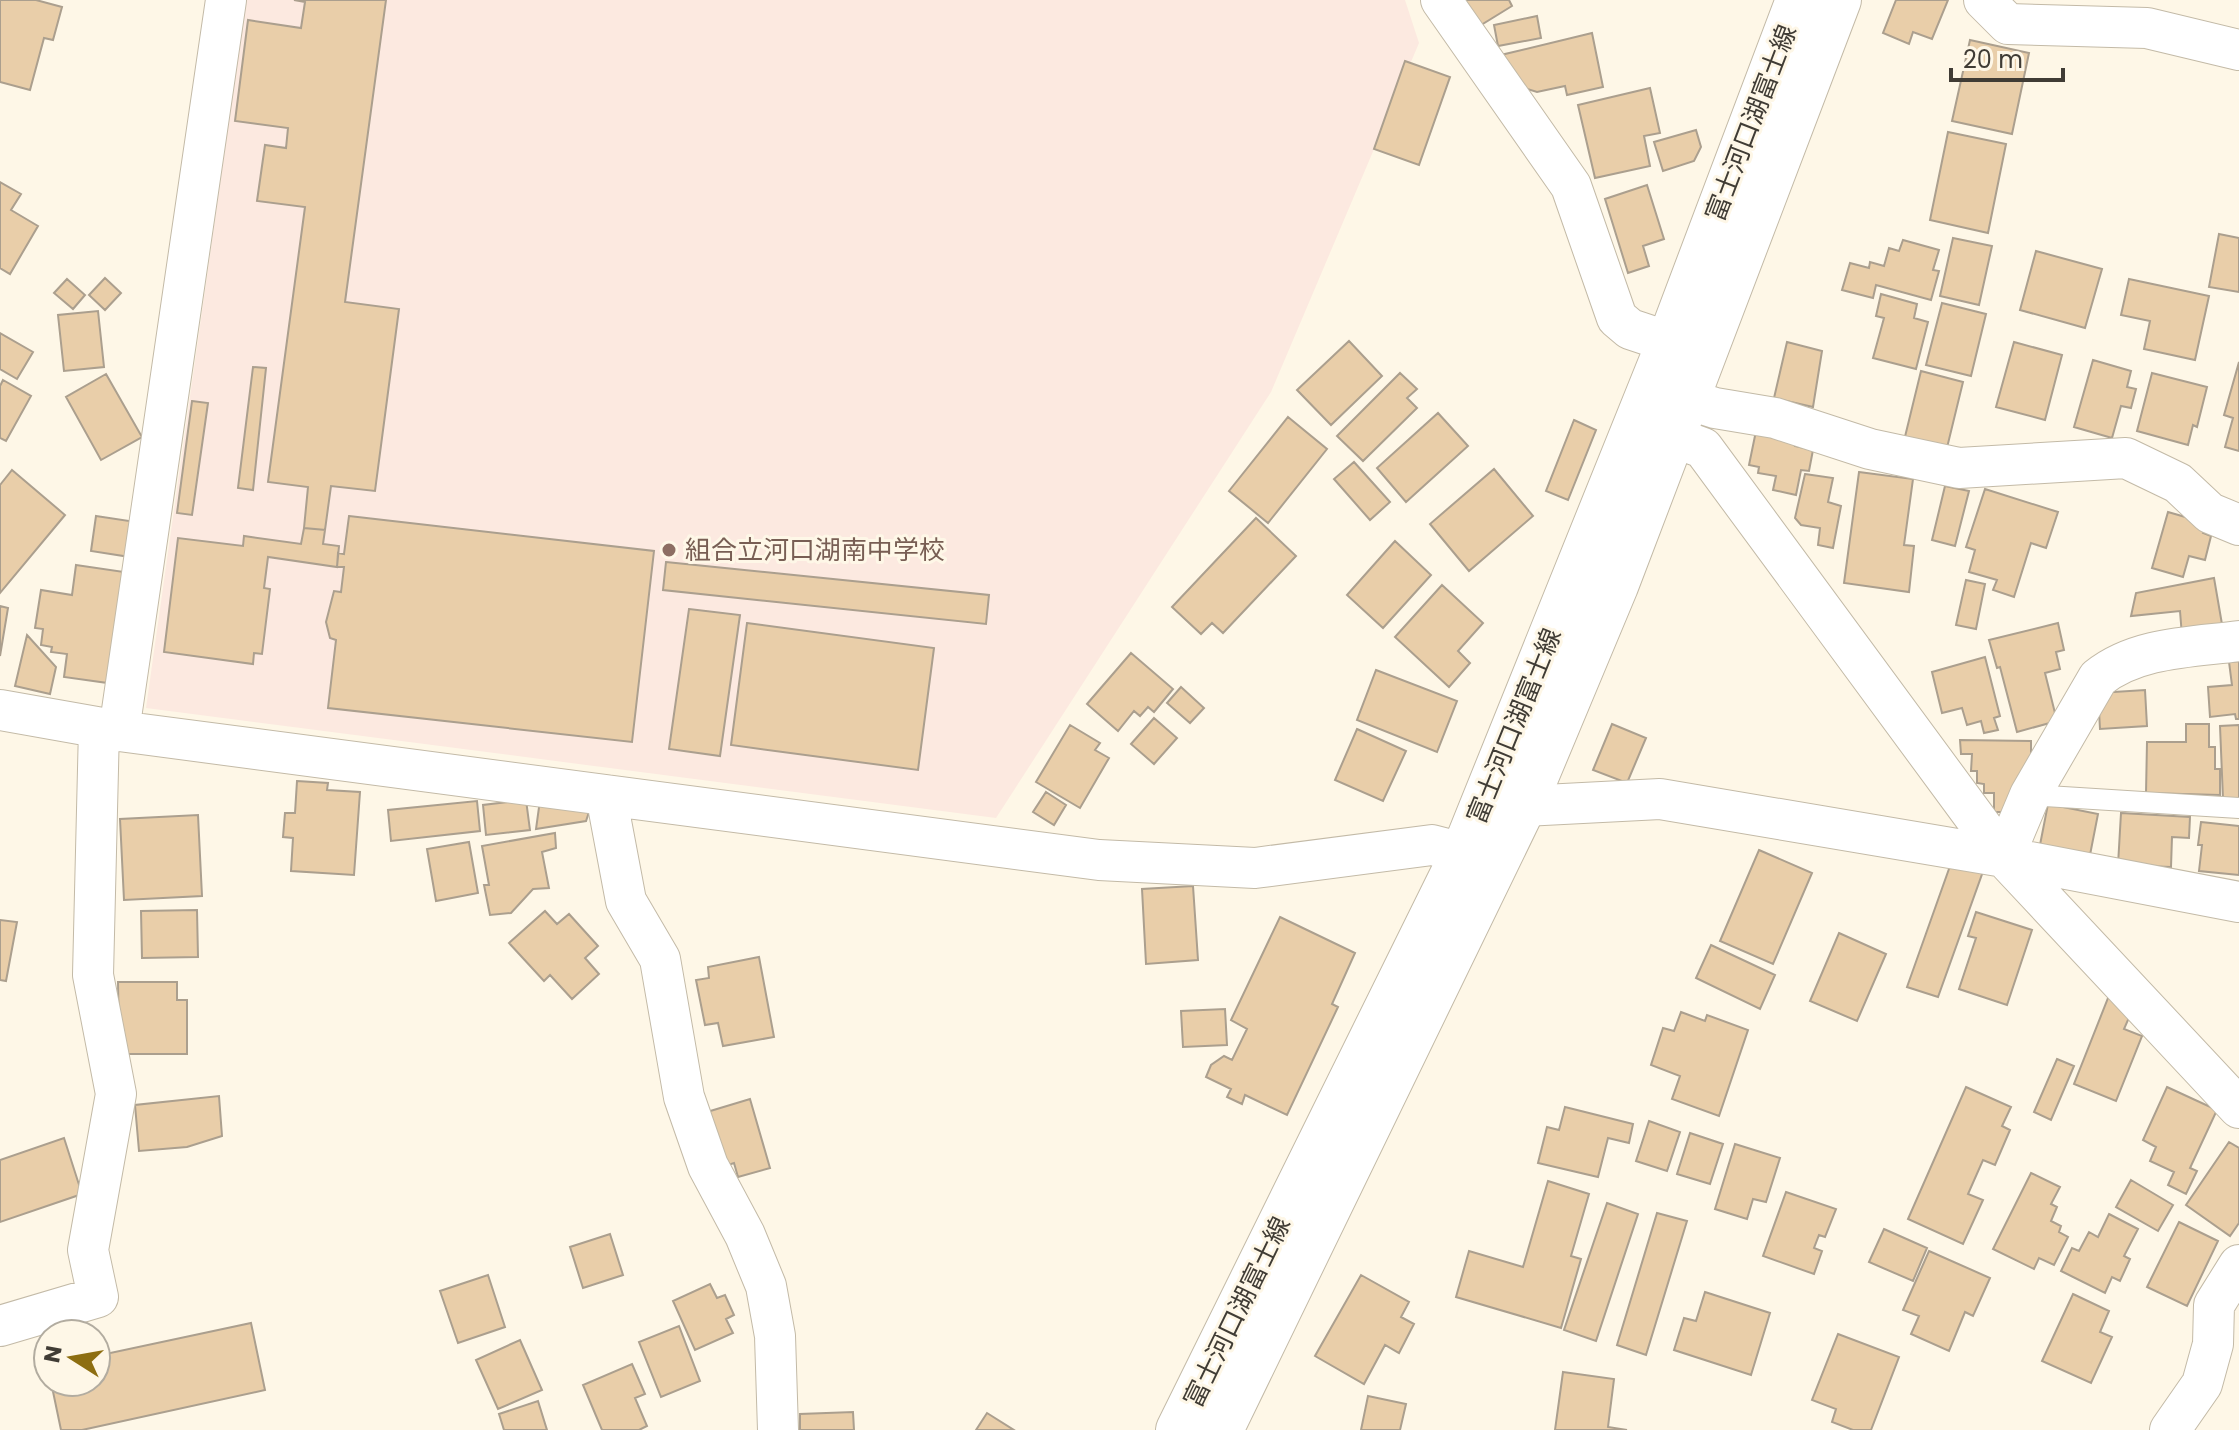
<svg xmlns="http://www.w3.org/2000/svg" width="2239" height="1430" font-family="Poppins,'Noto Sans JP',sans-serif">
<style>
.education{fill:#fce9e0}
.building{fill:#e9cea9;stroke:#ab9f8e;stroke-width:2}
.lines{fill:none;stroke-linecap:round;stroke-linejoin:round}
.service-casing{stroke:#c3baa7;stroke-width:22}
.minor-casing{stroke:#c3baa7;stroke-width:42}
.secondary-casing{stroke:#c3baa7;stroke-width:46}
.service{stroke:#fff;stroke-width:20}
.minor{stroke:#fff;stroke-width:40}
.secondary{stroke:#fff;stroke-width:44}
.education-dot{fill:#8d6e63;stroke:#fef7e7;stroke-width:3}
.labels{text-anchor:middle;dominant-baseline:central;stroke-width:6;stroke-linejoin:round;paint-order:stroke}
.street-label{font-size:26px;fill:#403c35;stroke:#fef7e7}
.education-label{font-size:26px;fill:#785e54;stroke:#fef7e7;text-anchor:start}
</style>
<rect width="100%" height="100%" fill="#fef7e7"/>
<path class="education" d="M246,0H1405L1419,43L1271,392L996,818L146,708Z"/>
<path class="building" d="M0,0H36L62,7L53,40L44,38L30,90L0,82Z
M294,0H386L345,302L399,309L375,491L331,486L325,530L304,528L308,487L268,482L305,207L257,201L265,145L286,148L288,128L235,121L248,20L301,28L305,2Z
M1453,0H1509L1512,6L1481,25Z
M1896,0H1948L1932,39L1913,32L1909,44L1883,33Z
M1537,16L1541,38L1498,46L1494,25Z
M1592,33L1603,87L1567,95L1565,86L1537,92L1524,88L1501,55Z
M1970,40L2029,53L2012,134L1952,121Z
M1405,61L1450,77L1419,165L1374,149Z
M1650,88L1660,133L1644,136L1650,166L1595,178L1578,105Z
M1696,130L1701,147L1694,161L1663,171L1654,142Z
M1948,132L2006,144L1988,233L1930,220Z
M0,182L21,194L11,210L38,226L10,274L0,268Z
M1647,185L1664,239L1643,246L1649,266L1628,273L1605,199Z
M2219,234L2239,238V292L2209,287Z
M1953,238L1992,246L1979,305L1940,296Z
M1903,240L1939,250L1933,270L1939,271L1931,300L1876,285L1873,298L1842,290L1850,263L1869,268L1870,262L1884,266L1889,248L1899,251Z
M2036,251L2102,269L2085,328L2020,310Z
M105,278L121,293L105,310L89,295Z
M67,279L85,295L73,309L54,293Z
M2129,279L2209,296L2195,360L2144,349L2150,321L2121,315Z
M1881,294L1917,304L1914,318L1928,322L1916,369L1873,358L1884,318L1876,316Z
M1942,303L1986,314L1971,376L1926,365Z
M98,311L104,367L64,371L58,315Z
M0,333L33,352L17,379L0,369Z
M1349,341L1382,376L1331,425L1297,390Z
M1787,342L1822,351L1813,407L1774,398Z
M2014,342L2062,355L2045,420L1996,407Z
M2093,360L2131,371L2127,387L2136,389L2131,408L2121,406L2112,438L2074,427Z
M2239,362V451L2225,447L2233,418L2224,415Z
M253,367L266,368L253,490L238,488Z
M1921,371L1963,382L1944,460L1902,449Z
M1400,373L1417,389L1407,398L1417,408L1363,461L1337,436Z
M2152,373L2207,387L2197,427L2193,425L2188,445L2137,431Z
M106,374L142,437L101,460L66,397Z
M3,380L31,396L6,441L0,438V386Z
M192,401L208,403L192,515L177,513Z
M1438,413L1468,446L1406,502L1377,468Z
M1288,417L1327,449L1268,523L1229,491Z
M1574,420L1596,430L1568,500L1546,491Z
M1756,431L1796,439L1795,446L1813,450L1809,471L1801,470L1796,495L1773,490L1776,476L1758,473L1759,467L1749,465Z
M1354,462L1390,502L1370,520L1334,479Z
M1494,469L1533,516L1469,571L1430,524Z
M12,470L65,515L0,593V485Z
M1859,472L1913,479L1904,545L1914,546L1909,592L1844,583Z
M1805,474L1833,478L1828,502L1841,506L1833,548L1818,545L1820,528L1801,525L1795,518Z
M1945,486L1969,491L1955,546L1932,540Z
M1985,489L2058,512L2046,548L2031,543L2014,597L1993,590L1997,580L1969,572L1975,550L1966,547Z
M2168,512L2206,523L2203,533L2211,536L2205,560L2189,556L2183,577L2152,568Z
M96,516L136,522L130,557L91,551Z
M349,516L654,551L632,742L328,708L336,640L330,638L326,622L334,591L341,592L344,567H337L338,553L344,554Z
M1256,518L1296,556L1223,633L1212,623L1201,634L1172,607Z
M304,528L325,530L323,544L339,546L337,567L268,557L264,588L270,589L262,654L254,653L253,664L164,652L178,538L243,546L244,536L301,544Z
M1395,541L1431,575L1383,628L1347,595Z
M666,562L989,595L986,624L663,590Z
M76,565L131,573L115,684L64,677L67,654L51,652L52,647L41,645L43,629L35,628L41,590L72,595Z
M2214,578L2223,630L2182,636L2180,611L2131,616L2136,593Z
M1966,580L1985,584L1976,629L1956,625Z
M1442,585L1483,623L1458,651L1470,663L1449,687L1395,637Z
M0,606L8,608L0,656Z
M689,609L740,615L720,756L669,749Z
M747,623L934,648L918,770L731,745Z
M2058,623L2064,650L2056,652L2060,669L2045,673L2057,721L2017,732L2000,667L1997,668L1989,640Z
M27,635L56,667L50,694L15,686Z
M1131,653L1173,689L1154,712L1148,707L1140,716L1134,711L1118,731L1087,704Z
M1985,657L2000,716L1994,718L1998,730L1984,733L1981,721L1967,725L1962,708L1942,713L1932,672Z
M2239,661V719H2236L2235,714L2210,717L2208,687L2232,685L2229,662Z
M1376,670L1457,701L1437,752L1357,720Z
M1181,687L1204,708L1190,723L1167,703Z
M2145,690L2147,726L2100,729L2098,693Z
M1154,718L1177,738L1154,764L1131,744Z
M1612,724L1646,738L1627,783L1593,770Z
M2186,724H2209V747H2215V769H2220V795L2146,793L2147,742H2186Z
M1070,725L1100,743L1095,750L1109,758L1080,808L1036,782Z
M2239,725V798L2223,799L2220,726Z
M1357,729L1406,751L1383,801L1335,780Z
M1960,740L2031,741V776L2015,812H1994V793H1984V784L1977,783V771H1971L1972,754H1961Z
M297,781L328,783L327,790L360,792L354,875L291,871L293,838L283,837L285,813H295Z
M1046,792L1066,805L1054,825L1033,812Z
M526,800L530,830L486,835L483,805Z
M540,800L592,803L586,821L536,829Z
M477,801L480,831L391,841L388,810Z
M2048,804L2098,814L2089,860L2039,850Z
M2121,813L2190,817L2189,838L2172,837L2171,867L2118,865Z
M198,815L202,896L124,900L120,819Z
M2201,822L2239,826V875L2199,871L2202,845H2198Z
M555,833L556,848L542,852L549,888L533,889L511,913L490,915L484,885H489L482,846Z
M469,842L478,893L436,901L427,849Z
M1759,850L1812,873L1773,964L1720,941Z
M1955,852L1986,863L1938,997L1907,987Z
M1193,886L1198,960L1146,964L1142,889Z
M197,910L198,957L142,958L141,911Z
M545,911L557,924L569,914L598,946L585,958L599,974L572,999L550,975L544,981L509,943Z
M1976,912L2032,930L2007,1005L1959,989L1976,938L1968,936Z
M1280,917L1355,953L1332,1004L1338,1007L1287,1115L1245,1095L1242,1104L1227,1097L1231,1089L1206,1077L1211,1065L1224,1056L1232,1060L1247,1029L1231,1020Z
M0,920L17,922L6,981L0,980Z
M1839,933L1886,954L1857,1021L1810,1001Z
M1711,945L1775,975L1760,1009L1696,978Z
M759,957L774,1037L723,1046L718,1023L705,1025L696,980L709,978L708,967Z
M118,982H177V1000H187V1054H125L119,1043Z
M2110,993L2131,1013L2124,1029L2142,1036L2116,1101L2074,1084Z
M1225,1009L1227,1045L1183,1047L1181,1011Z
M1681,1012L1705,1021L1707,1015L1748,1030L1719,1116L1672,1099L1680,1076L1651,1065L1663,1028L1674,1031Z
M2057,1059L2074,1066L2051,1120L2034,1112Z
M1966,1087L2011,1107L2002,1126L2010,1130L1995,1165L1983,1160L1968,1194L1983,1200L1963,1244L1908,1219Z
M2167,1087L2217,1110L2190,1168L2197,1171L2186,1194L2168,1185L2174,1172L2150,1161L2156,1147L2143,1140Z
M219,1096L222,1136L187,1147L139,1151L135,1105Z
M750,1099L770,1168L738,1177L734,1163L722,1167L707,1112Z
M1565,1107L1633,1124L1629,1143L1608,1138L1598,1177L1538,1163L1547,1127L1559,1130Z
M1649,1121L1680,1132L1667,1171L1636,1161Z
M1690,1133L1723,1144L1710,1184L1677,1174Z
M64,1138L82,1194L0,1222V1160Z
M2229,1142L2239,1148V1223L2230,1236L2186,1205Z
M1735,1144L1780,1158L1766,1202L1753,1199L1747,1219L1715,1209Z
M2031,1173L2060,1187L2051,1204L2057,1207L2051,1221L2061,1226L2059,1232L2068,1237L2054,1265L2039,1258L2034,1269L1993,1249Z
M2131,1180L2173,1205L2158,1231L2116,1207Z
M1548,1181L1589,1194L1571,1256L1581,1259L1561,1328L1456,1297L1469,1251L1523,1267Z
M1786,1192L1836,1209L1825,1237L1819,1235L1814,1248L1822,1251L1814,1274L1763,1256Z
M1607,1203L1638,1214L1596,1341L1564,1330Z
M1657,1213L1687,1221L1646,1355L1617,1345Z
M2109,1214L2138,1229L2124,1256L2130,1259L2120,1281L2112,1277L2105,1293L2061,1271L2072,1248L2079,1251L2089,1232L2098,1237Z
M2179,1222L2218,1241L2187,1306L2147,1287Z
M1884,1229L1927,1248L1913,1281L1869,1262Z
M610,1234L623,1275L583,1288L570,1247Z
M1929,1251L1990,1278L1973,1316L1965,1312L1949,1351L1911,1334L1919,1316L1903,1310Z
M488,1275L505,1327L458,1343L440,1291Z
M1361,1275L1409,1302L1401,1317L1414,1324L1399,1353L1385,1345L1364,1384L1315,1356Z
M710,1284L717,1298L725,1295L734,1315L726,1319L733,1333L695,1350L673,1301Z
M1705,1292L1770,1313L1751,1375L1674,1350L1684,1318L1696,1321Z
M2073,1294L2109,1311L2100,1332L2112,1337L2091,1383L2042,1361Z
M251,1323L265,1390L82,1430H61L51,1382H96V1356Z
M679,1326L700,1381L661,1397L639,1342Z
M1838,1334L1899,1357L1871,1430H1853L1832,1422L1836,1409L1812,1400Z
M520,1340L542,1390L498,1409L476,1360Z
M632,1364L645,1394L635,1398L647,1426L639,1430H602L583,1385Z
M1563,1372L1614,1379L1608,1427L1627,1430H1555Z
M1368,1396L1406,1404L1400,1430H1361Z
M538,1401L547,1430H504L499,1414Z
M853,1412L854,1430H800V1414Z
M987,1413L1014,1430H976Z"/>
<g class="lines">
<defs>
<path id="service" d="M2030,795L2239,808"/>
<path id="minor" d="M1441,0L1571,186L1617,318L1630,329L1669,342
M1984,0L2008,24L2147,28L2239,50
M1687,399L1715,408L1775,418L1870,449L1959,468L2126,458L2178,483L2210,513L2239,525
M1673,437L1703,448L2004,857L2239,1108
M0,710L119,731L1099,860L1255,868L1432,845L1463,853L1524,806L1660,799L2004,857L2239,902
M119,731L226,0
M606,795L626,901L660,959L684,1097L708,1166L745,1235L766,1286L775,1336L778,1430
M2004,857L2030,795L2098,678C2136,647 2192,647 2239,641
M0,1326L98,1297L88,1250L116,1094L93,975L99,728
M2170,1430L2202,1384L2213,1344L2214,1305L2239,1265"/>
<path id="secondary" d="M1178,1430L1463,853L1669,342L1798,0
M1221,1430L1524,806L1616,586L1839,0"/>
</defs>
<use href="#service" class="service-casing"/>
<use href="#minor" class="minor-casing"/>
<use href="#secondary" class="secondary-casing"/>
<use href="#service" class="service"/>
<use href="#minor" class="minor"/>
<use href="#secondary" class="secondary"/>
</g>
<circle class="education-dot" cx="669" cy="550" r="8"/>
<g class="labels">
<g class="street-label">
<text transform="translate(1751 123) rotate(-69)">富士河口湖富士線</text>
<text transform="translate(1514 726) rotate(-68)">富士河口湖富士線</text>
<text transform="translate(1237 1312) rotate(-64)">富士河口湖富士線</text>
</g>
<g class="education-label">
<text x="685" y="550">組合立河口湖南中学校</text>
</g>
</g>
<g transform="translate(72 1358) rotate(281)"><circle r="38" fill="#fef7e7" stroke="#b2aca0" stroke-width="2"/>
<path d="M0-6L14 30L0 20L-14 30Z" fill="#8d6e11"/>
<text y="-12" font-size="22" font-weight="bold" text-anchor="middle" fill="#403c35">N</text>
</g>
<path d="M1951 68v12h112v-12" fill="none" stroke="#403c35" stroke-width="4"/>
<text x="1963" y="68" font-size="24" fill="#403c35" stroke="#fef7e7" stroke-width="6" paint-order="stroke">20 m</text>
</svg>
